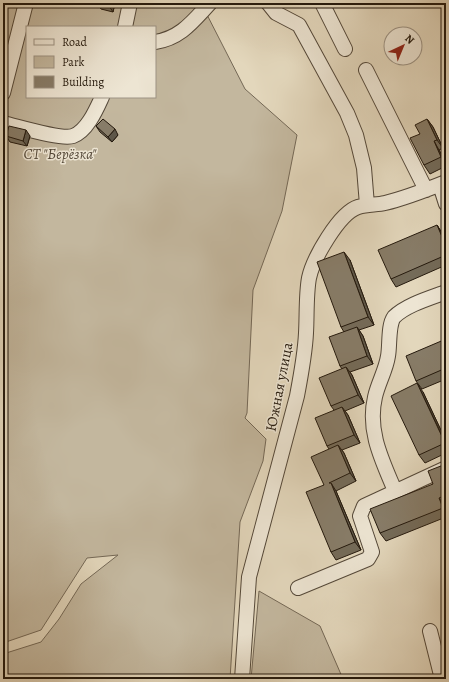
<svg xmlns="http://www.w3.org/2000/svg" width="449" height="682" font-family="Alegreya,serif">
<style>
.green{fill:#c3b79e;stroke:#746856;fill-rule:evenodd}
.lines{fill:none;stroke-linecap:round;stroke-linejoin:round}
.minor-casing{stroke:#544839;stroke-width:16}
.minor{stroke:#ede5d3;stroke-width:14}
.wall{fill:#746b59;stroke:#24190d}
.shaded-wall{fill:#5e5749;stroke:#24190d}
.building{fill:#877c68;stroke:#24190d}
.labels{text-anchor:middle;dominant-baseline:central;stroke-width:3;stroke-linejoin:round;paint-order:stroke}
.park-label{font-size:15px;font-style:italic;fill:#544838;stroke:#ede5d3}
.street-label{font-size:15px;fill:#24190d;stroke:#ede5d3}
</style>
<rect width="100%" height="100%" fill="#e3d7bc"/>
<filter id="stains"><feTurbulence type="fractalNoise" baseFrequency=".005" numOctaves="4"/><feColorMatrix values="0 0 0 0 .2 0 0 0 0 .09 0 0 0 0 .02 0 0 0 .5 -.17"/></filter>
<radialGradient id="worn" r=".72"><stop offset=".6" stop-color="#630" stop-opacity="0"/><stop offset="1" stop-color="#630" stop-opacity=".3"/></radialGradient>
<path class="green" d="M3,3H201L245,89L297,135L282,211L253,290L247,413L245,418L266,439L263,461L240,522L230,679H3V654L41,642L59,619L81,584L118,555L87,558L41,630L3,643ZM27,27H155V97H27Z
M259,591L320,626L343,679H251Z"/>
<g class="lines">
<defs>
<path id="minor" d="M268,3L276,13L299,25L347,113L356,135L364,168L367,205
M322,3L345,49
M125,27L130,3
M155,42C181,38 193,21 210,3
M366,70L426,190
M3,93L26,3
M3,123C17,126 61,140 73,136C87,131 96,110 102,97
M440,185L446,204
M395,491C382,460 367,431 375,397C378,383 386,370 388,356C390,346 388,325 394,317C406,305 430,298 446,292
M298,588L368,559L372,552L360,516L364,506L446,468
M430,631L442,679
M242,679L249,577L297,396C301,375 305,354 306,333C307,316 306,294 309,278C313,259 339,213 358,207C367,204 377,205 385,203C406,198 426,190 446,182"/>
</defs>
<use href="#minor" class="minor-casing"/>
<use href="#minor" class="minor"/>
</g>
<path class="wall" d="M115,3L113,12L101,9L97,4Z
M427,119L433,127L443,148L439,150L446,163V166L430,174L424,165Z
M96,126L118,135L112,142L100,132Z
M6,136H30L27,146L10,142Z
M437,225L442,233L446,241V265L396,287L391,279Z
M350,260L374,325L359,330L363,336L373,364L350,372L352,375L364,403L345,411L348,415L360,443L342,450L344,453L356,481L336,491L361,550L336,560L331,552L324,485L329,449L327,446L334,410L331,406L342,369L340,366L344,332L341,327Z
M446,339V379L422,389L416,381Z
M423,392L446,441V453L425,463L419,455Z
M446,464V505L445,506L446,509V517L386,541L380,533L433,484Z"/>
<path class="shaded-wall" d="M110,3H115L113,12L109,6Z
M427,119L433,127L443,148L437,140Z
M115,129L118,135L112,142L108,137Z
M26,130L30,136L27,146L23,141Z
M434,141L439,150L446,163L441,157Z
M437,225L442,233L446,241V246Z
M344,252L350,260L374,325L368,317Z
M357,327L363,336L373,364L367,356Z
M346,367L352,375L364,403L358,395Z
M417,383L423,392L446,441V444Z
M342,407L348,415L360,443L354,435Z
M338,445L344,453L356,481L350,473Z
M331,483L336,491L361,550L355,542Z
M439,498L445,506L446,509V512L443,508Z"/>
<path class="building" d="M97,3H110L109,6L97,4Z
M103,119L115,129L108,137L96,126Z
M427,119L437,140L434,141L441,157L424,165L410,138L420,134L415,125Z
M9,126L26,130L23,141L6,136Z
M437,225L446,246V255L391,279L378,250Z
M344,252L368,317L341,327L317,262Z
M357,327L367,356L340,366L329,337Z
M446,339V368L416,381L406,356Z
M346,367L358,395L331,406L319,378Z
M417,383L445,443L419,455L391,396Z
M342,407L354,435L327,446L315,418Z
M338,445L350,473L329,483H331L355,542L331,552L306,492L324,485L311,457Z
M446,464V495L439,498L443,508L380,533L370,509L433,484L428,471Z"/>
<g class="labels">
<g class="park-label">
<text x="60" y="154">СТ "Берёзка"</text>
</g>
<g class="street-label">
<text transform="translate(279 387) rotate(-79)">Южная улица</text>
</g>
</g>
<rect width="449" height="682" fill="none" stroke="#e3d7bc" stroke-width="16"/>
<rect x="4" y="4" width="441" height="674" fill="none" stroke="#24190d" stroke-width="2"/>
<rect x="8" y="8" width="433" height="666" fill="none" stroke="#24190d"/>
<rect x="26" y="26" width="130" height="72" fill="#ede5d3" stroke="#9d9384"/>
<rect x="34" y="39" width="20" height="6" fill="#ede5d3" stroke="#9d9384"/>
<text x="62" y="46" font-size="12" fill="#24190d">Road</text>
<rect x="34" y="56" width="20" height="12" fill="#c3b79e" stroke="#9d9384"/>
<text x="62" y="66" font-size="12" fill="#24190d">Park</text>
<rect x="34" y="76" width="20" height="12" fill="#877c68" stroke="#9d9384"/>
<text x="62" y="86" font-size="12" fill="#24190d">Building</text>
<g transform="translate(403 46) rotate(44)"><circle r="19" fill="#ede5d3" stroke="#9d9384"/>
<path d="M0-3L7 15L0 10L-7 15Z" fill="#8f2418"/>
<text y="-6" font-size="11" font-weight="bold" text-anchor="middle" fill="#24190d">N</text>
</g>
<rect width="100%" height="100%" filter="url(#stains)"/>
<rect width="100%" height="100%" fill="url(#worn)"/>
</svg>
